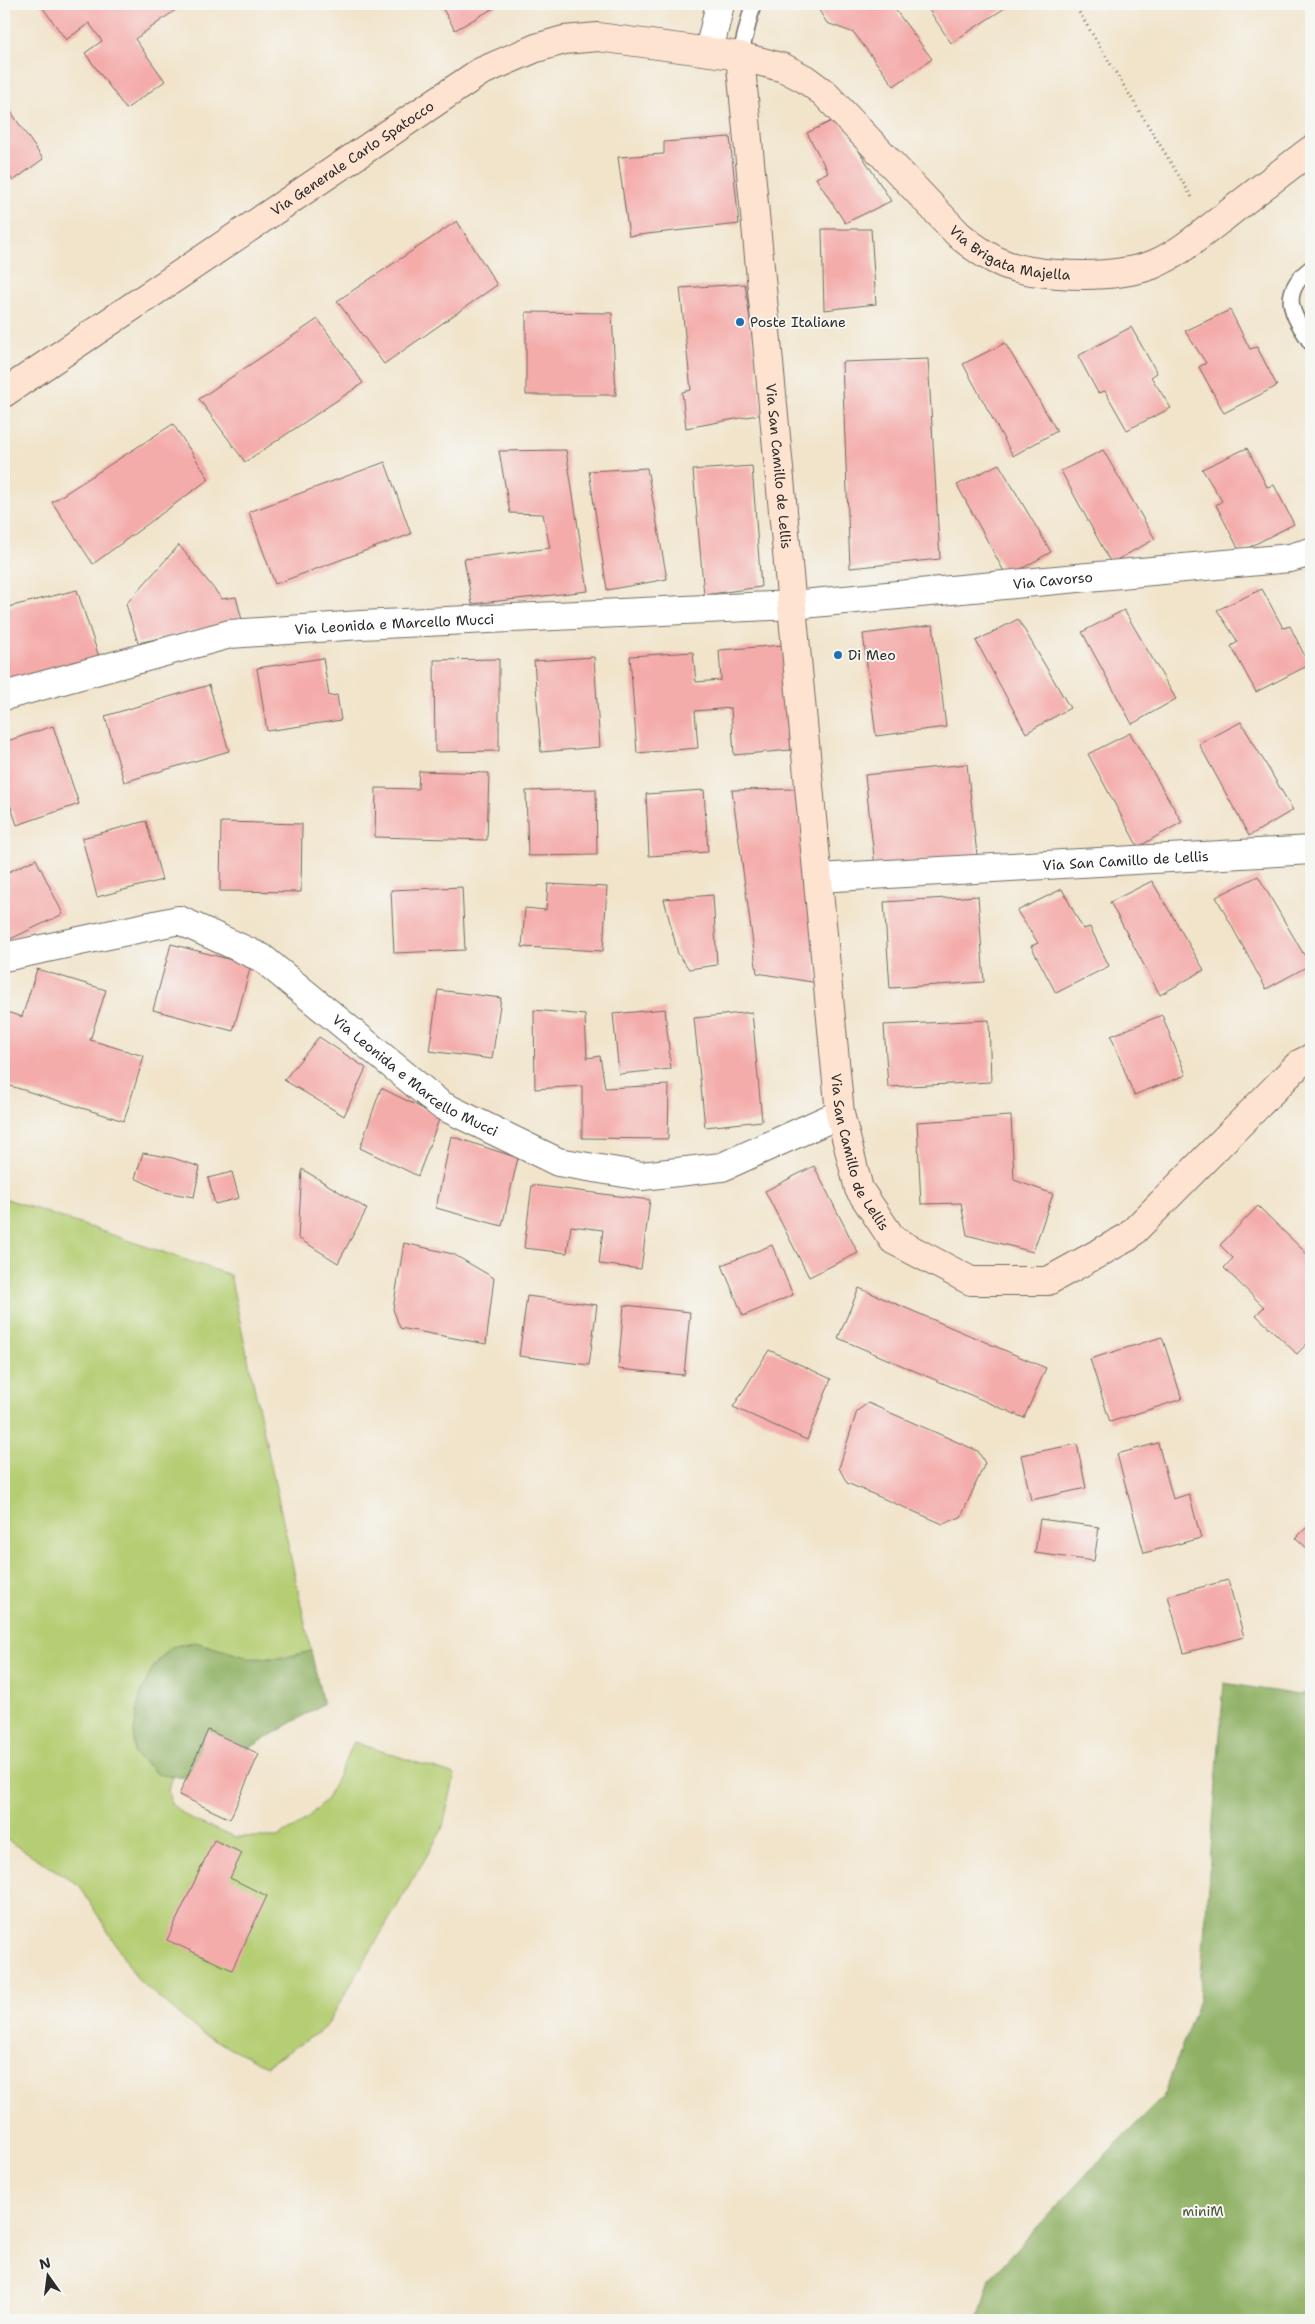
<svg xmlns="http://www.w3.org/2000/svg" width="1315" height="2324" font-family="'Shantell Sans',sans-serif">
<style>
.green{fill:#b5ce73;stroke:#707c4f}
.forest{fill:#90b165;stroke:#5e6e48}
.building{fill:#f4acaa}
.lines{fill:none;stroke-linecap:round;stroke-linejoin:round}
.lane-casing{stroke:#706c63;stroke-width:18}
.street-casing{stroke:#706c63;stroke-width:30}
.secondary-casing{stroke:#706c63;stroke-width:30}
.path{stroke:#706c63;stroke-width:3;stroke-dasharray:1 4;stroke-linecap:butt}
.lane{stroke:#fff;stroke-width:15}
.street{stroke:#fff;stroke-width:28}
.secondary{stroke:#fee3d1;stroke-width:28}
.poi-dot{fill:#1f6fb2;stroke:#f6f6f2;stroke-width:2}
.labels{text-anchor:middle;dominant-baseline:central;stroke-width:4;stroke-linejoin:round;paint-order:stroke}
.street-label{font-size:14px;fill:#2b2b2b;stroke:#f6f6f2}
.poi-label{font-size:14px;fill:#2b2b2b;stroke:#f6f6f2;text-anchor:start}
.park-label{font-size:14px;fill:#4e543d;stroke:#f6f6f2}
</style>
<rect width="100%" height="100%" fill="#f6f6f2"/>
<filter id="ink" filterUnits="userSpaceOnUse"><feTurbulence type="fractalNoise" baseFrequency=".02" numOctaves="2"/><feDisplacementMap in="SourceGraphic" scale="10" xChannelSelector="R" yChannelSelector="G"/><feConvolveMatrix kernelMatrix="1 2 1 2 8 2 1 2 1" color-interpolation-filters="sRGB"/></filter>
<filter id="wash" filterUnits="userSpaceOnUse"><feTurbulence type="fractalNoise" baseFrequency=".0096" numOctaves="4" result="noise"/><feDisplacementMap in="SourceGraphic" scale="20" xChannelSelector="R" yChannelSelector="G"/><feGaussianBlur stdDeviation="1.12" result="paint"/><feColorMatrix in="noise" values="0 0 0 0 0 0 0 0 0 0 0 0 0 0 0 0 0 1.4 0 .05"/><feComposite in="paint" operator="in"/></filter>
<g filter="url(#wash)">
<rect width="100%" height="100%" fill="#f1e4cb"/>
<path class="green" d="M4,1198L230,1275L311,1651C280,1659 260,1661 229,1653C218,1650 206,1644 196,1643C145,1639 133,1718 134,1754L157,1774L173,1777L168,1790L171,1804L192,1820L235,1837H277L299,1825L326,1801L354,1742L455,1775L442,1830L325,2028L266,2066L201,2033L138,1980L79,1885L4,1838Z"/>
<path class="forest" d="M195,1642L253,1659L287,1658L311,1651L323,1704L248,1749L208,1731L186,1778L157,1774L134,1754V1730L140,1696L151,1671L171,1647Z
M1224,1683L1299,1695L1311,1691V2320H978L990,2278L1094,2166L1163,2097L1199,2000Z"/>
<g id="blocks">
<path class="building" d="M40,4H173L177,9L135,39L165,81L126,109L85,53L102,41L89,23L66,40Z
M440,4H501L455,30Z
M815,4H891L932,59L894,86L854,33L827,23Z
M925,4H1006L1008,6L951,43Z
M9,109L43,159L13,181L4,168V113Z
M838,118L891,201L845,223L816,178L828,172L807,133Z
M730,137L739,224L629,236L618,157L664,154V142Z
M457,221L497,285L384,364L337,301Z
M822,229H871L876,304L824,310Z
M745,284L763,414L686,428L682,392L691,390L680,288Z
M1230,310L1250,349L1257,347L1277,386L1224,413L1199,367L1206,363L1185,331Z
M526,312L612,313L616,395H526Z
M318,319L363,383L245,462L199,399Z
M1131,327L1157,373L1151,377L1171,408L1127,430L1105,391L1098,393L1078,356Z
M1005,343L1057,431L1013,456L963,364Z
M928,359L940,559L850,568L842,362Z
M173,424L209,479L93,564L52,502Z
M1247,448L1267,487L1274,485L1294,524L1240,552L1216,505L1222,501L1202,469Z
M566,450L588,591L472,604L464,559L550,548L543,514L510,513L499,451Z
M1103,450L1155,539L1111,563L1061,471Z
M385,462L411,534L275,584L249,512Z
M999,464L1051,552L1007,577L957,485Z
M752,466L761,587L704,595L693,470Z
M647,468L667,579L607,590L589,471Z
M179,545L222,599L236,597L242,620L138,643L126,604Z
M1262,589L1283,628L1290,626L1309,665L1256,692L1231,646L1238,642L1217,610Z
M77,590L100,660L4,684V608Z
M1124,610L1176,699L1132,724L1082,632Z
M1018,619L1070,708L1026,733L976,641Z
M933,625L946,727L876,736L863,634Z
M783,645L791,750L734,755L731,708L695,711L698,748L637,753L630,656L693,652L696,682L721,680L719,650Z
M594,657L600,747L541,752L534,661Z
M323,658L329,696L337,695L341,720L267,731L257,668Z
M499,659V751L435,752L434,660Z
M209,685L229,751L124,782L105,716Z
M1241,722L1293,810L1249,836L1199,744Z
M53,726L79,804L17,825L4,786V742Z
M1130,733L1182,822L1138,847L1088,754Z
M967,764L977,855L875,866L865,775Z
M419,771L489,773L487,840L375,837L376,788L418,789Z
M596,789L597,855L528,856L526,791Z
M796,789L818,983L757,973L732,790Z
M704,790L708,852L649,856L646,794Z
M146,821L162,880L97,897L82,838Z
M221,822L302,824L301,892L220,891Z
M36,859L63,914L4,942V874Z
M1258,876L1310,965L1266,989L1216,897Z
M1152,881L1204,970L1160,995L1110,902Z
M548,884L607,887L603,951L522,947L525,908L546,910Z
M462,887L465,950L394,953L391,890Z
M1062,889L1083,929L1090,927L1109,966L1056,993L1031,946L1038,943L1017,911Z
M713,895L717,965L689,969L678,954L664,899Z
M978,896L984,982L890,988L884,902Z
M171,944L251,965L233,1031L153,1010Z
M37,969L106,990L90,1040L144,1056L124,1121L4,1084V1011L22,1017Z
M438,990L501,998L492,1059L429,1051Z
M665,1009L671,1069L619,1074L613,1014Z
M534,1010L585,1015L587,1058L600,1056L605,1088L669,1085L668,1139L582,1138V1086L535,1089Z
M752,1012L762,1121L705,1127L694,1018Z
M1162,1015L1186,1075L1134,1095L1111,1036Z
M989,1020L991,1082L888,1087L884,1025Z
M319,1037L366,1068L344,1116L284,1080Z
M381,1088L440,1117L418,1176L360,1148Z
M1011,1116L1014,1180L1053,1194L1033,1252L967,1235L961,1203L921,1204L917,1122Z
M451,1136L518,1158L502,1226L436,1208Z
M143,1153L173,1158L200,1167L194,1197L164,1192L135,1178Z
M814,1166L858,1253L809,1277L765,1191Z
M302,1169L367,1209L338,1263L298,1238Z
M232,1172L239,1198L215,1204L208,1178Z
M532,1185L650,1200L641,1269L599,1264L603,1230L571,1226L567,1253L524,1248Z
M1258,1206L1311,1258V1339L1297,1354L1256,1315L1264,1307L1224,1268L1233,1258L1220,1245Z
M404,1243L453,1254L494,1278L486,1344L400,1328L393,1309Z
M772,1245L793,1295L743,1316L722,1265Z
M859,1288L1046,1368L1024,1418L838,1338Z
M527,1296L597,1305L589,1365L519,1356Z
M624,1305L690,1312L684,1375L618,1369Z
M1162,1337L1182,1399L1110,1422L1090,1359Z
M769,1350L831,1379L807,1440L733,1407Z
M868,1403L978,1451L985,1463L961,1517L943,1524L847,1483L839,1468L857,1411Z
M1158,1443L1173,1499L1189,1494L1201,1538L1144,1553L1117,1454Z
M1077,1444L1086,1488L1031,1500L1021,1455Z
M1040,1519L1099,1527L1094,1561L1035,1553Z
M1311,1523V1552L1296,1538Z
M1228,1580L1244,1637L1184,1653L1168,1596Z
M208,1730L259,1754L230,1819L179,1795Z
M214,1840L242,1853L230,1878L267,1896L232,1970L167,1940Z"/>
</g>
</g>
<g filter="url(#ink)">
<use href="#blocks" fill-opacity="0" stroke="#706c63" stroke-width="1"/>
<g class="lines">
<defs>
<path id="lane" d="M740,56L753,4
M1311,268C1278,294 1292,314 1311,343"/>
<g id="street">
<path d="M709,51L720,4"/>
<path id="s1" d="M4,696L230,634L361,625L792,605L1290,558L1311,552"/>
<path id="s2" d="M818,878L1311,850"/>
<path id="s3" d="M4,957L179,920L262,958L441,1105L558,1162L642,1176L722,1167L840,1114"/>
</g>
<g id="secondary">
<path id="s4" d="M740,56L840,1114L859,1189L893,1240L971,1281H1048L1128,1237L1299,1064L1311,1058"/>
<path id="s5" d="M4,393L480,72L536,48L564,40L598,37L740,56L784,68L805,79L824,93L959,235C993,264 1014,271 1058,274C1088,276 1124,275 1152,265C1179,254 1201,234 1224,217C1253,194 1282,172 1311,150"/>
</g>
</defs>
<use href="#lane" class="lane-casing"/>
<use href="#street" class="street-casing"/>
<use href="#secondary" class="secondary-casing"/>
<path class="path" d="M1074,4L1193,199"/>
<use href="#lane" class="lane"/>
<use href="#street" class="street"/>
<use href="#secondary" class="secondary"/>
</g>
</g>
<g class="poi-dot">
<circle cx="740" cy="322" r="5"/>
<circle cx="838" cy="655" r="5"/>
</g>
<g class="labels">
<g class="street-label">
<text stroke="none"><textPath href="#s5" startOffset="420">Via Generale Carlo Spatocco</textPath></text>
<text stroke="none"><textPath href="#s5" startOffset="1186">Via Brigata Majella</textPath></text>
<text stroke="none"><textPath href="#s4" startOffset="412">Via San Camillo de Lellis</textPath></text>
<text stroke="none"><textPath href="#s1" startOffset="1059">Via Cavorso</textPath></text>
<text stroke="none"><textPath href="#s1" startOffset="399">Via Leonida e Marcello Mucci</textPath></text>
<text stroke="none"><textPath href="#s2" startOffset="308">Via San Camillo de Lellis</textPath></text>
<text stroke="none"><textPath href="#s3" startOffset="464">Via Leonida e Marcello Mucci</textPath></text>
<text stroke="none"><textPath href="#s4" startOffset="1105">Via San Camillo de Lellis</textPath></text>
</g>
<g class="poi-label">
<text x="750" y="322">Poste Italiane</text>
<text x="848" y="655">Di Meo</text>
</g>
<g class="park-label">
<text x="1203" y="2211">miniM</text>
</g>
</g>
<rect width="1315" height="2324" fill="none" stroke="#f6f6f2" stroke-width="20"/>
<g transform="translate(48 2276) rotate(346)" stroke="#f6f6f2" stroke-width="4" paint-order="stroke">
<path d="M0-4L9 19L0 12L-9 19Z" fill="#2b2b2b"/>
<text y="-8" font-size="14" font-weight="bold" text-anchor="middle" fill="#2b2b2b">N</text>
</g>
</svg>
